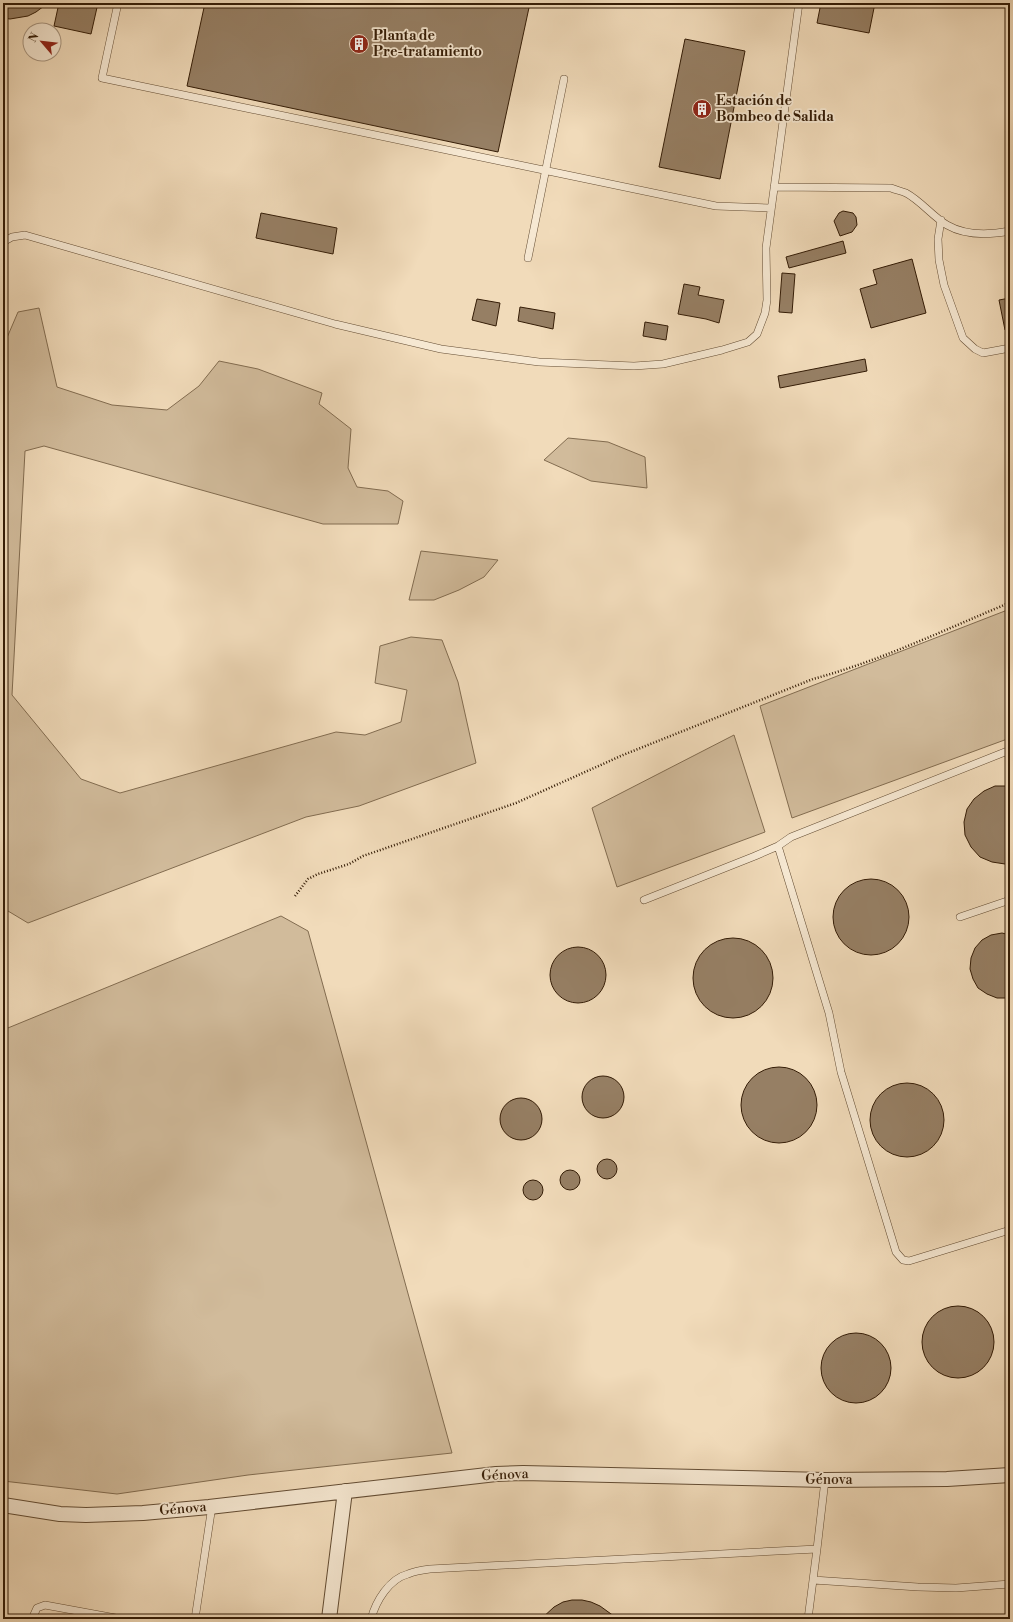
<svg xmlns="http://www.w3.org/2000/svg" width="1013" height="1622" font-family="'Libre Bodoni',serif">
<style>
.green{fill:#d1bb9b;stroke:#826c50}
.building{fill:#967f64;stroke:#341c06}
.lines{fill:none;stroke-linecap:round;stroke-linejoin:round}
.lane-casing{stroke:#634c33;stroke-width:8}
.street-casing{stroke:#634c33;stroke-width:16}
.path{stroke:#341c06;stroke-width:2.5;stroke-dasharray:1 2;stroke-linecap:butt}
.lane{stroke:#f6e8d2;stroke-width:7}
.street{stroke:#f6e8d2;stroke-width:14}
.labels{text-anchor:middle;dominant-baseline:central;stroke-width:3.5;stroke-linejoin:round;paint-order:stroke}
.poi-label{font-size:14px;font-weight:bold;fill:#341c06;stroke:#f6e8d2;text-anchor:start}
.street-label{font-size:14px;fill:#341c06;stroke:#f6e8d2}
</style>
<rect width="100%" height="100%" fill="#f1dbba"/>
<filter id="stains"><feTurbulence type="fractalNoise" baseFrequency=".005" numOctaves="4"/><feColorMatrix values="0 0 0 0 .2 0 0 0 0 .09 0 0 0 0 .02 0 0 0 .5 -.17"/></filter>
<radialGradient id="worn" r=".72"><stop offset=".6" stop-color="#630" stop-opacity="0"/><stop offset="1" stop-color="#630" stop-opacity=".3"/></radialGradient>
<path class="green" d="M39,308L57,387L112,405L167,410L199,386L219,361L258,369L322,393L319,404L351,429L348,468L357,487L388,491L403,501L398,524H323L44,446L25,451L12,695L81,779L120,793L336,732L365,735L401,722L407,690L375,683L380,646L411,637L442,640L458,682L476,763L359,806L306,817L28,923L3,908V347L18,312Z
M568,438L608,442L645,457L647,488L591,481L544,460Z
M421,551L498,560L484,577L459,590L434,600H409Z
M1010,609V738L792,818L760,706Z
M734,735L765,832L617,887L592,808Z
M281,916L308,931L452,1453L248,1475L117,1494L3,1481V1030Z"/>
<path class="building" d="M3,3H48L36,12L28,16L10,19L3,18Z
M59,3H98L91,34L54,26Z
M205,3H530L498,152L187,86Z
M821,3H875L869,33L817,23Z
M685,39L745,51L720,179L659,167Z
M843,211L853,213L856,217L857,225L852,232L840,236L834,221L839,213Z
M261,213L337,228L333,254L256,238Z
M843,241L846,253L789,268L786,257Z
M912,259L926,313L871,328L860,289L877,284L873,270Z
M782,273L795,274L792,313L779,312Z
M684,284L700,287L698,295L724,300L719,323L706,319L678,314Z
M1010,298V330H1005L999,300Z
M477,299L500,303L496,326L472,320Z
M520,307L555,313L553,329L518,321Z
M645,322L668,326L666,340L643,336Z
M865,359L867,371L780,388L778,376Z
M995,786H1010V863L1005,864L992,862L980,857L971,847L965,835L964,822L967,809L974,799L984,791Z
M833 917a38 38 0 1 1 76 0a38 38 0 1 1-76 0Z
M1002,933L1010,935V998H997L987,994L978,988L973,979L970,969L971,958L975,948L982,940L991,935Z
M693 978a40 40 0 1 1 80 0a40 40 0 1 1-80 0Z
M550 975a28 28 0 1 1 56 0a28 28 0 1 1-56 0Z
M741 1105a38 38 0 1 1 76 0a38 38 0 1 1-76 0Z
M582 1097a21 21 0 1 1 42 0a21 21 0 1 1-42 0Z
M870 1120a37 37 0 1 1 74 0a37 37 0 1 1-74 0Z
M500 1119a21 21 0 1 1 42 0a21 21 0 1 1-42 0Z
M597 1169a10 10 0 1 1 20 0a10 10 0 1 1-20 0Z
M560 1180a10 10 0 1 1 20 0a10 10 0 1 1-20 0Z
M523 1190a10 10 0 1 1 20 0a10 10 0 1 1-20 0Z
M922 1342a36 36 0 1 1 72 0a36 36 0 1 1-72 0Z
M821 1368a35 35 0 1 1 70 0a35 35 0 1 1-70 0Z
M572,1600H582L591,1602L600,1606L618,1619H541L554,1607L563,1602Z"/>
<g class="lines">
<defs>
<path id="lane" d="M118,3L102,78L716,206L771,208
M774,187L891,188C896,190 901,191 906,193C921,201 932,216 947,225C966,236 989,235 1010,231
M941,220L938,239L939,260L944,285L963,338L975,349L983,353L1010,348
M3,242L12,237L25,235L335,324L441,349L539,362L634,366L663,364L722,350L748,342L757,334L765,313L767,300L766,248L799,3
M528,258L564,79
M778,846L829,1013L841,1072L896,1252L903,1260L909,1261L1010,1230
M644,900L755,856L778,846L791,837L1010,750
M960,917L1010,900
M817,1549L825,1480
M32,1619L37,1608L45,1605L121,1619
M195,1619L212,1506
M371,1619C376,1601 389,1579 408,1574C415,1571 422,1570 430,1569L817,1549L813,1580L918,1587L956,1588L1010,1584
M808,1619L813,1580"/>
<path id="street" d="M3,1505L60,1514L86,1515L143,1513L209,1507L496,1474L523,1473L825,1480L947,1479L1010,1475
M329,1619L345,1491"/>
</defs>
<use href="#lane" class="lane-casing"/>
<use href="#street" class="street-casing"/>
<path class="path" d="M295,896L308,879L318,874L349,864L363,856L516,803L623,755L813,679C880,661 944,630 1009,603"/>
<use href="#lane" class="lane"/>
<use href="#street" class="street"/>
</g>
<defs>
<symbol id="building-disc" viewBox="-11 -11 22 22"><circle r="9.5" fill="#8f2418" stroke="#f6e8d2"/><path d="M-4-6H4V6H1V3H-1V6H-4ZM-2.5-4.3h1.7v1.8h-1.7ZM.8-4.3h1.7v1.8H.8ZM-2.5-1h1.7V.8h-1.7ZM.8-1h1.7V.8H.8Z" fill="#fff"/></symbol>
</defs>
<g fill-rule="evenodd">
<use href="#building-disc" x="348" y="33" width="22" height="22"/>
<use href="#building-disc" x="691" y="98" width="22" height="22"/>
</g>
<g class="labels">
<g class="poi-label">
<text x="373" y="36">Planta de<tspan x="373" dy="16">Pre-tratamiento</tspan></text>
<text x="716" y="101">Estación de<tspan x="716" dy="16">Bombeo de Salida</tspan></text>
</g>
<g class="street-label">
<text transform="translate(505 1475) rotate(-3)">Génova</text>
<text x="829" y="1480">Génova</text>
<text transform="translate(183 1509) rotate(-5)">Génova</text>
</g>
</g>
<rect width="1013" height="1622" fill="none" stroke="#f1dbba" stroke-width="16"/>
<rect x="4" y="4" width="1005" height="1614" fill="none" stroke="#341c06" stroke-width="2"/>
<rect x="8" y="8" width="997" height="1606" fill="none" stroke="#341c06"/>
<g transform="translate(42 42) rotate(298)"><circle r="19" fill="#f6e8d2" stroke="#a89680"/>
<path d="M0-3L7 15L0 10L-7 15Z" fill="#8f2418"/>
<text y="-6" font-size="11" font-weight="bold" text-anchor="middle" fill="#341c06">N</text>
</g>
<rect width="100%" height="100%" filter="url(#stains)"/>
<rect width="100%" height="100%" fill="url(#worn)"/>
</svg>
